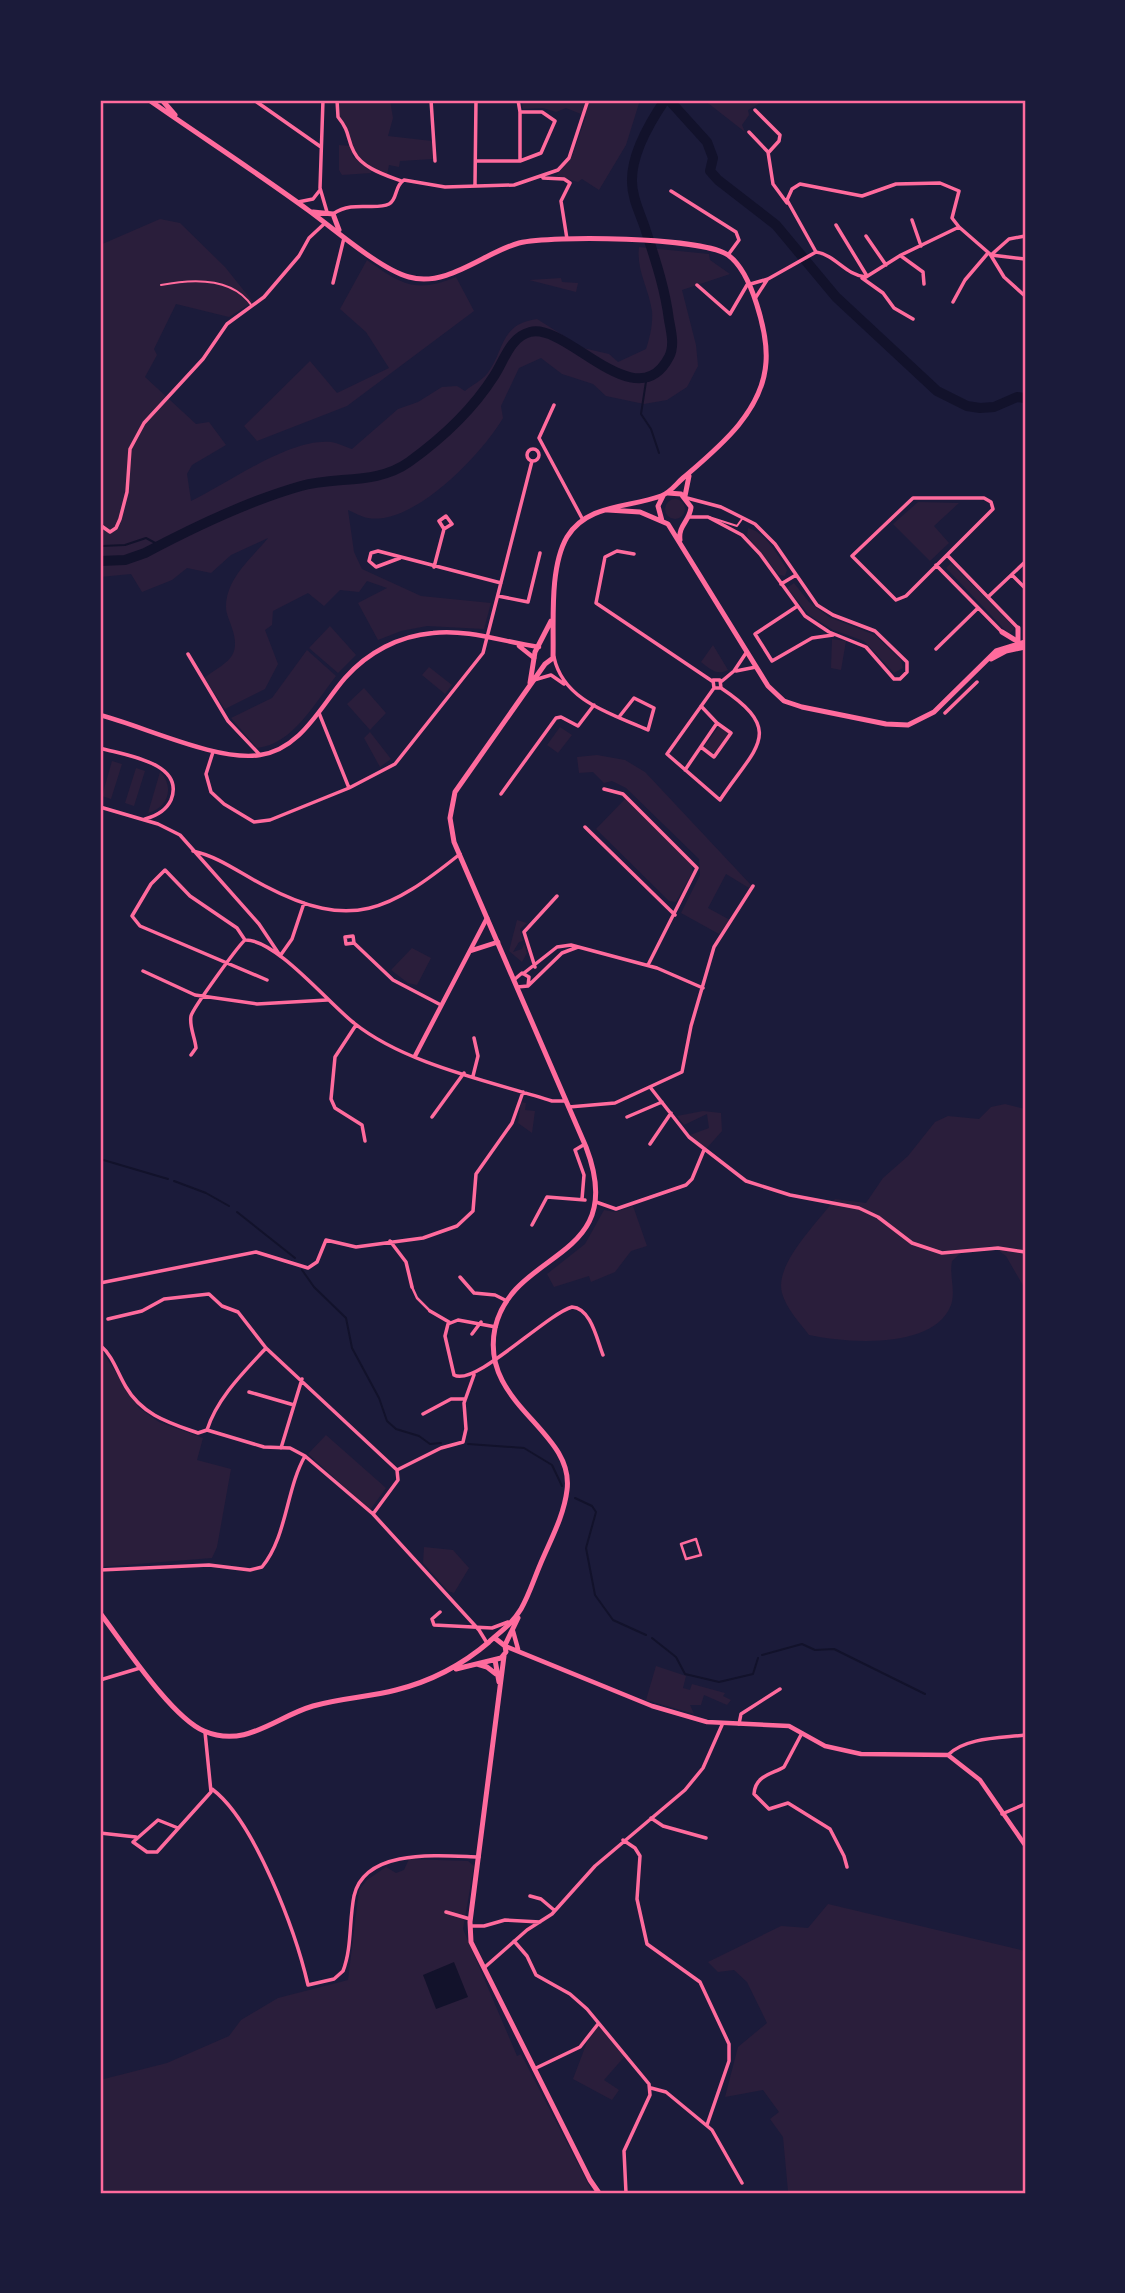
<svg xmlns="http://www.w3.org/2000/svg" width="1125" height="2293" font-family="'Varela Round',sans-serif">
<style>
.green{fill:#2a1e3b}
.water{fill:#12122b}
.lines{fill:none;stroke-linecap:round;stroke-linejoin:round}
.stream{stroke:#12122b;stroke-width:2}
.river{stroke:#12122b;stroke-width:10}
.service{stroke:#ff6b9d;stroke-width:2}
.pedestrian{stroke:#ff6b9d;stroke-width:2.5}
.minor{stroke:#ff6b9d;stroke-width:3.5}
.tertiary{stroke:#ff6b9d;stroke-width:4.5}
.secondary{stroke:#ff6b9d;stroke-width:4.5}
.primary{stroke:#ff6b9d;stroke-width:5}
.neatline{fill:none;stroke:#ff6b9d;stroke-width:2.5}
</style>
<rect width="100%" height="100%" fill="#1b1b3a"/>
<path class="green" d="M338,100H390L393,118L388,136L432,141L433,159L400,161L399,167L389,165L387,175C378,169 360,163 354,152C346,137 354,132 338,116Z
M521,100H640L626,145L599,190L582,179L578,182L556,176L572,156L586,116L566,108L556,112L543,108L523,109Z
M704,100H763L764,101L748,110L749,115L742,125L745,132Z
M339,145L351,146L353,157L372,169L371,173L342,175L339,170Z
M160,219L180,223L225,267L253,302L229,317L176,304L154,349L157,355L145,377L196,424L209,422L226,445L192,465L187,474L191,501C229,483 289,438 331,442C338,443 346,447 352,449L398,409L418,402L442,387L457,386L465,391C471,386 482,380 487,374C505,351 499,324 537,319L583,348L609,354L618,362L646,349C650,337 653,324 652,311C649,289 636,270 639,247L709,254L710,260L730,274L682,290L696,345L698,366L687,387L667,400L644,404L606,396L593,384L562,374L541,358L519,368L501,406L503,418C482,454 414,526 368,518C361,517 354,512 348,510L354,552L362,569L421,596L491,603L484,629L427,626L401,631L378,640L358,603L387,588L367,581L359,592L340,590L324,606L308,593L273,611L272,625L265,630L278,664L265,689L225,709L204,678C226,662 242,658 232,628C230,621 226,614 226,607C226,578 252,558 268,538L231,555L211,573L187,568L172,580L142,592L131,574L100,577V245Z
M367,260C401,284 415,294 456,277L474,311L347,406L257,441L244,426L310,361L337,393L389,368L366,332L340,309Z
M561,278L562,282L578,283L576,292L529,280Z
M665 509a10 10 0 1 1 20 0a10 10 0 1 1-20 0Z
M918,502L959,503L934,526L949,543L930,561L893,524Z
M748,528C764,531 779,556 787,570L785,576L779,575L747,536Z
M951,563L1015,628L1009,634L946,568Z
M794,583L809,602L829,617L875,635L901,660L903,668L894,673L864,641L833,630L809,615L787,588Z
M330,626L356,655L338,673L309,648Z
M832,639L846,641L841,670L831,668Z
M713,645L728,670C717,676 710,669 701,662Z
M307,650L336,676C314,704 293,744 257,748L231,718L272,698Z
M429,667L452,685L445,694L422,675Z
M364,688L386,713L370,730L347,704Z
M719,726L729,733L714,754L704,747Z
M560,727L572,735L558,753L547,745Z
M370,732L391,759L380,767L364,738Z
M597,755L625,760L645,772L751,885L749,888L726,874L708,908L730,920L719,934L681,913L700,875L699,859L626,788L612,781L604,783L593,772L579,773L577,757Z
M112,761L122,764L111,799L102,796Z
M136,768L145,771L134,806L125,803Z
M160,772C175,787 168,808 148,813Z
M625,799L692,864V873L676,902L669,901L596,829Z
M517,920L527,923L520,929L523,941L519,942L513,952L522,949L524,944L527,953L522,962L509,951Z
M412,948L431,958L417,985L408,983L391,970Z
M521,1102L526,1103L525,1110L535,1111L532,1133L518,1123Z
M1005,1104L1025,1109V1289L1006,1256L992,1246L963,1251L952,1261C949,1275 956,1291 951,1305C934,1350 846,1343 809,1335C800,1323 786,1308 782,1293C774,1264 819,1221 835,1199L866,1203L883,1178L908,1156L935,1122L948,1116L979,1119L991,1107Z
M703,1111L721,1113L722,1131L706,1149L690,1135L709,1128L707,1114L684,1125L677,1116Z
M633,1206L647,1246L631,1251L615,1272L591,1282L589,1276L554,1287L547,1274L585,1244L604,1210L616,1212Z
M100,1348L139,1408L159,1422L203,1438L197,1460L231,1469L217,1547L212,1558L100,1567Z
M326,1435L386,1488L370,1510L308,1454Z
M424,1547L453,1550L469,1568L454,1593L448,1591L423,1563Z
M656,1666L686,1676L683,1688L690,1690L692,1684L725,1693L723,1696L731,1700L727,1705L704,1695L701,1705H690L694,1714L646,1700Z
M409,1859L468,1861L474,1866L463,1929L517,2056L521,2054L593,2193H100V2080L167,2063L229,2036L241,2020L278,1998L348,1980L359,1890L367,1880L386,1867L396,1873L404,1870Z
M828,1904L1025,1951V2193H781L788,2191L783,2137L770,2119L779,2112L763,2090L725,2097L738,2047L767,2023L747,1982L734,1970L718,1972L708,1962L781,1926L808,1928Z
M598,2026L625,2056L604,2080L619,2090L612,2100L573,2079L587,2042Z"/>
<path class="water" d="M454,1962L468,1997L436,2009L423,1975Z"/>
<g class="lines">
<path class="stream" d="M647,375L641,414L651,429L659,453
M102,546L125,545L146,538L159,545
M100,1159L168,1179
M174,1181L206,1193L229,1206
M237,1212L295,1258
M302,1270L314,1287L346,1318L352,1348L379,1398L387,1421L396,1429L419,1436L430,1444L441,1443
M468,1444L524,1448L552,1465L562,1486
M575,1498L592,1506L596,1512L586,1548L595,1595L613,1620L646,1635
M652,1638L676,1657L685,1674L719,1682L753,1674L758,1658
M762,1655L802,1644L815,1650L834,1649L925,1694"/>
<path class="river" d="M669,100L707,142L713,158L710,171L718,180L776,225L836,297L937,391L967,406L980,408L994,407L1017,397L1025,398
M100,561L125,560L145,553C194,527 248,501 301,486C337,476 377,485 409,462C441,439 473,409 494,376C504,361 510,337 530,332C567,322 636,420 669,357C675,346 671,331 669,320C665,288 655,259 645,228C640,213 632,198 632,182C631,155 650,122 665,100"/>
<path class="service" d="M161,285C191,279 232,276 252,306
M709,517L737,526L742,519"/>
<path class="pedestrian" d="M412,1287L417,1298L430,1311
M696,1539L701,1555L686,1559L681,1544Z"/>
<path class="minor" d="M254,100L321,147
M323,100L320,188L327,212
M337,100L338,117C351,133 346,137 354,152C362,168 385,175 401,181
M431,100L435,161
M518,100L520,112V160
M755,110L780,135L779,141L769,152
M749,132L768,152L773,184L787,203
M476,161H520L541,153L555,121L542,112H520
M543,178L564,179L570,183L561,201L567,239
M940,183L959,191L952,218L959,227L901,255L866,277C845,275 836,255 816,252L787,200L792,189L800,184L862,196L896,184Z
M475,184L476,100
M671,191L736,232L739,240L728,255
M298,202L313,199L320,190
M333,214C353,200 375,211 389,204C398,199 394,186 404,180L445,187L514,185L558,170L569,158L588,100
M912,220L921,246
M836,225L867,276
M959,227L990,254L1004,277L1025,296
M866,236L886,265
M991,255L1009,239L1025,236
M991,255L1025,259
M901,256L923,272L924,284
M862,278L883,293L894,308L913,319
M333,283L344,238
M697,285L730,314L747,285L768,279L816,252
M756,297L767,280
M953,302L965,280L988,253
M554,405L539,438L583,520
M527 455a6 6 0 1 1 12 0a6 6 0 1 1-12 0Z
M687,498L721,507L755,524L775,544L817,605L833,615L875,631L907,662V672L900,679H894L866,647L829,632L805,616L760,554L742,535L708,517H689
M913,498H984L991,502L993,509L906,596L896,600L852,556Z
M100,525L110,532L116,528L120,519L127,492L130,449L144,423L203,359L227,324L264,297L299,256L309,238L324,224
M634,554L617,551L605,557L596,603L712,681
M947,555L1018,628
M400,558L376,567L369,561L371,553L378,551L501,583
M936,565L1002,632
M434,567L444,529L452,524L446,516L439,521L444,529
M1012,575L1025,588
M781,584L796,575
M498,596L528,602L540,553
M988,597L1025,562
M796,607L755,634L772,661L812,638L833,635
M936,649L978,608
M188,654L228,721L260,755
M554,657C563,701 612,714 648,730L654,708L634,698L619,717
M736,671L756,667
M534,680L551,675L564,684
M722,681L734,671L746,653
M714,688L667,754L720,800C755,747 787,732 721,688H714L713,680H720L721,688
M319,713L349,788
M945,713L977,682
M701,747L714,757L731,733L717,723
M100,748C123,755 186,762 171,800C166,811 156,816 145,819
M213,752L206,774L211,792L224,804L254,822L270,820L349,788L395,764L483,653L532,461
M685,770L717,723L701,706
M604,789L623,794L697,868L648,965
M501,794L556,718L561,717L578,726L594,705
M100,807L158,824L180,835L259,924L279,954
M585,827L675,915
M193,851C220,857 241,874 265,886C352,932 390,910 460,854
M245,940C276,939 329,1004 354,1023C405,1064 489,1081 552,1101H566
M245,940L237,928L190,896L165,870L151,884L132,916L140,926L267,980
M354,943L346,944L345,937L353,936L354,943L393,980L441,1005
M280,956L292,939L304,903
M535,967L524,932L557,896
M143,971L195,995L257,1004L327,1000
M524,973L557,947L571,945L657,968L703,988
M515,979L522,973L529,977L528,986L517,987
M528,986L562,953L578,947
M356,1025L335,1057L331,1099L335,1108L362,1125L365,1141
M191,1055L196,1048C195,1037 189,1027 191,1016C193,1008 238,946 245,940
M473,1076L478,1056L474,1038
M650,1087L689,1137L746,1181L790,1195L859,1208L878,1217L912,1243L942,1253L998,1248L1025,1252
M569,1107L615,1103L682,1072L691,1026L714,947L753,886
M432,1117L464,1073
M627,1117L662,1102
M650,1144L671,1113
M582,1199L584,1175L575,1150L585,1144
M596,1202L616,1209L686,1185L692,1179L704,1150
M532,1225L547,1197L585,1200
M390,1241L406,1262L412,1287
M460,1277L474,1293L495,1295L507,1301
M100,1283L256,1252L308,1268L317,1262L326,1240L356,1247L423,1238L457,1226L473,1211L476,1174L512,1123L523,1092
M430,1311L449,1322
M108,1319L142,1311L164,1299L209,1294L222,1306L238,1312L266,1348L397,1470L398,1480L373,1514
M496,1327L458,1320L448,1324L445,1336L454,1375C475,1387 545,1315 572,1307C591,1308 597,1340 603,1355
M472,1334L481,1322
M100,1345C113,1356 117,1372 126,1387C142,1415 170,1423 198,1433L207,1430L264,1447L290,1448L305,1456L373,1514L479,1630L487,1643
M249,1392L294,1405
M423,1414L451,1399H465
M207,1430C217,1398 244,1372 266,1348
M281,1448L302,1379
M397,1470L441,1448L463,1442L466,1429L464,1403L474,1375
M100,1570L209,1565L250,1570L262,1567C287,1537 286,1489 305,1456
M440,1612L432,1619L434,1625L492,1628L508,1622
M100,1680L140,1668
M739,1724L741,1714L780,1689
M802,1733L784,1767C773,1774 755,1775 754,1794L769,1809L788,1803L830,1829L844,1856L847,1867
M948,1755C965,1737 1003,1738 1025,1735
M212,1789C255,1821 296,1933 308,1985L334,1979L343,1971C352,1948 349,1921 354,1896C365,1847 443,1856 479,1857
M1002,1814L1025,1804
M651,1818L663,1826L706,1838
M178,1828L158,1820L133,1842L147,1852H157L211,1792L205,1732
M100,1833L136,1837
M623,1840L635,1848L640,1856L637,1899L647,1944L700,1982L729,2044V2061L707,2125
M530,1896L541,1899L554,1910
M446,1912L470,1919
M470,1926H484L505,1920L540,1922
M514,1941L527,1956L536,1975L570,1994L587,2009L649,2084L650,2095L624,2151L626,2193
M485,1967L527,1930L552,1914L595,1866L685,1790L703,1768L722,1725
M534,2069L580,2047L598,2024
M651,2088L666,2092L712,2130L742,2183"/>
<path class="tertiary" d="M470,951L498,942
M415,1056L487,918"/>
<path class="secondary" d="M519,646L534,658
M100,715C143,726 218,762 260,755C301,749 320,707 345,678C368,652 399,636 433,633C468,629 504,642 539,647
M513,1631L518,1649
M505,1646L652,1706L707,1722L789,1726L825,1746L861,1754L948,1755L980,1780L1025,1845"/>
<path class="primary" d="M162,100L175,115
M313,212L333,214L339,230
M668,493L681,494L691,507C690,521 678,525 680,540
M685,496L689,476
M608,510L640,512L668,524L768,686L784,701L802,707L886,724L908,725L934,712L996,651L1025,642
M662,521L658,506L663,496
M1018,628V645
M1002,632L1020,643
M991,659L1006,651L1025,647
M530,683L535,652L551,621
M100,1613C123,1643 171,1717 204,1731C246,1749 275,1717 313,1706C340,1698 369,1697 396,1690C432,1681 461,1666 489,1642C501,1631 512,1624 521,1609C529,1595 534,1579 540,1565C550,1541 564,1516 567,1490C575,1430 479,1405 495,1328C513,1248 630,1262 586,1147L454,842L450,818L455,792L545,664L553,658C554,623 549,568 567,537C587,504 628,508 661,496C670,493 676,484 683,478C718,448 763,412 766,362C768,334 752,272 728,255C702,237 552,235 519,243C485,252 447,288 409,277C381,270 333,228 308,210C256,172 202,137 149,100
M505,1645L518,1618
M504,1656L470,1922L471,1942L590,2180L599,2193
M495,1660L499,1682
M477,1664L487,1667L496,1674
M456,1669L501,1658L506,1652L505,1646L496,1639"/>
</g>
<rect width="1125" height="2293" fill="none" stroke="#1b1b3a" stroke-width="203"/>
<rect x="102" y="102" width="922" height="2090" class="neatline"/>
</svg>
